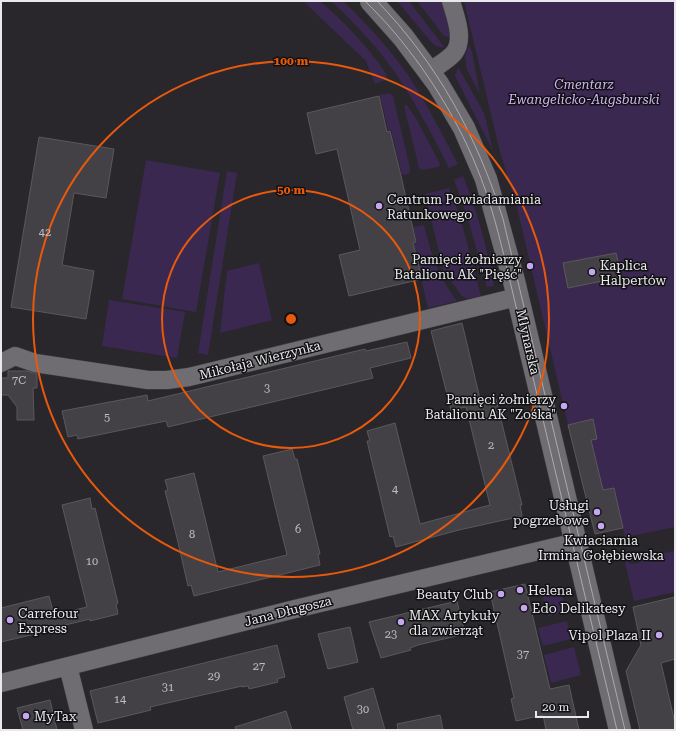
<svg xmlns="http://www.w3.org/2000/svg" width="676" height="731" font-family="'Roboto Serif',serif">
<style>
.green{fill:#3a2850}
.building{fill:#434145;stroke:#5a585d}
.lines{fill:none;stroke-linecap:round;stroke-linejoin:round}
.minor-casing{stroke:#464448;stroke-width:19}
.tertiary-casing{stroke:#464448;stroke-width:23}
.minor{stroke:#6f6d72;stroke-width:18}
.tertiary{stroke:#6f6d72;stroke-width:22}
.tram{stroke:#abaaae;stroke-width:1}
.ring{fill:none;stroke:#e8590c;stroke-width:2}
.poi-dot{fill:#c6a6f0;stroke:#111113;stroke-width:1.5}
.labels{text-anchor:middle;dominant-baseline:central;stroke-width:3;stroke-linejoin:round;paint-order:stroke}
.number-label{font-size:11px;fill:#c0bec2}
.park-label{font-size:13px;font-style:italic;fill:#d0b3f9;stroke:#111113}
.poi-label{font-size:13px;fill:#e9e8eb;stroke:#111113;text-anchor:start}
.street-label{font-size:13px;fill:#e9e8eb;stroke:#111113}
.centre{fill:#e8590c;stroke:#111113;stroke-width:2}
.ring-label{font-size:12px;text-anchor:middle;font-weight:bold;fill:#e8590c;stroke:#111113;stroke-width:3;stroke-linejoin:round;paint-order:stroke}
</style>
<rect width="100%" height="100%" fill="#29272c"/>
<path class="green" d="M303,1H320C345,23 368,46 387,75L386,80L375,84L366,61Z
M331,1H343C366,23 390,49 408,75C427,104 442,134 458,164L449,168C430,130 408,88 382,55C366,35 349,18 331,1Z
M397,1H409L445,48L436,46L432,43Z
M417,1H442L451,38L444,36Z
M464,1H675V527L625,537L616,500L606,502L568,425L516,203L500,152Z
M469,45L472,52L480,94L467,70L465,56Z
M458,67L482,109L485,116L493,151L457,80L455,75Z
M389,93L393,96L410,168L409,174L402,175L391,130H388L380,95Z
M407,105L417,120L440,164L439,167L422,170L419,168L404,106Z
M146,160L220,173L196,312L122,299Z
M227,171L237,173L208,355L198,353Z
M463,176C478,214 487,246 494,286L487,287L468,219L454,180Z
M449,188L461,220L481,296L467,299L461,295L450,280L443,269L425,194Z
M424,225C432,256 437,275 457,301L428,308L413,244L417,243L413,227Z
M259,263L272,320L220,333L227,271Z
M109,300L185,312L177,358L102,346Z
M675,551V592L634,601L625,563L629,558L630,564L639,563L638,557Z
M557,586L560,589L566,610L564,612L548,616L541,590Z
M567,621L571,639L543,646L538,628Z
M574,647L581,675L551,683L544,655Z"/>
<path class="building" d="M379,96L387,132L390,131L401,176L416,242L413,243L422,279L349,296L339,255L360,250L337,149L316,154L307,113Z
M39,137L114,149L106,198L74,193L62,265L94,271L86,319L11,307Z
M616,253L622,277L568,288L563,263Z
M462,323L481,403L496,399L522,505H520L522,516L459,530L396,547L393,536L390,537L367,441H370L367,431L395,423L420,524L490,505L466,407L451,410L431,331Z
M407,342L411,358L370,368L373,378L168,427L166,421L78,439L77,435L68,437L62,411L147,395L148,401L365,349L366,351Z
M27,371L37,374V388H33L34,420H17V407L8,395H1V378H8V371Z
M593,419L597,439L591,440L603,490L614,488L623,528L595,534L568,425Z
M292,449L295,459H297L320,554H318L320,565L194,596L191,585L188,586L177,538L165,491L168,490L165,480L194,473L218,572L287,555L263,456Z
M90,498L92,509L95,508L118,603L116,604L118,614L90,621V619L57,627L58,631H48L1,642V608L49,596L54,615L87,607L62,505Z
M525,584L550,689L569,685L579,730H546L543,715L516,721L511,699L514,698L490,592Z
M675,597V659L661,663L675,723V730H640L626,671L641,645L633,607Z
M457,601L465,634L418,645L410,648L411,650L381,658L369,622Z
M350,627L358,662L328,669L318,634Z
M277,645L285,677L277,679L278,682L249,689L248,686L242,687V686L150,707L151,710L98,723L90,691Z
M373,688L385,730H353L344,697Z
M50,700L57,730H23L17,708Z
M286,711L292,730H236L235,727Z
M440,715L443,730H398L397,724Z"/>
<g class="lines">
<defs>
<path id="minor" d="M429,72C437,66 448,60 454,53C465,39 455,16 451,1
M1,363L15,356L35,363L148,380H167L189,377L517,297
M68,666L84,730
M1,683L295,609L576,542"/>
<path id="tertiary" d="M371,1L403,37L438,84L464,128L486,179L514,281L620,730"/>
</defs>
<use href="#minor" class="minor-casing"/>
<use href="#tertiary" class="tertiary-casing"/>
<use href="#minor" class="minor"/>
<use href="#tertiary" class="tertiary"/>
<path class="tram" d="M365,1C375,11 385,21 394,32C433,78 465,132 485,189C495,218 502,247 509,277L617,730
M377,1C437,63 477,136 503,219L625,730"/>
</g>
<g class="ring">
<circle cx="291" cy="319" r="129"/>
<circle cx="291" cy="319" r="258"/>
</g>
<g class="poi-dot">
<circle cx="379" cy="206" r="4"/>
<circle cx="530" cy="266" r="4"/>
<circle cx="592" cy="272" r="4"/>
<circle cx="564" cy="406" r="4"/>
<circle cx="597" cy="512" r="4"/>
<circle cx="601" cy="526" r="4"/>
<circle cx="520" cy="590" r="4"/>
<circle cx="501" cy="594" r="4"/>
<circle cx="524" cy="608" r="4"/>
<circle cx="10" cy="620" r="4"/>
<circle cx="401" cy="622" r="4"/>
<circle cx="659" cy="635" r="4"/>
<circle cx="26" cy="716" r="4"/>
</g>
<g class="labels">
<g class="number-label">
<text x="45" y="232">42</text>
<text x="19" y="380">7C</text>
<text x="267" y="388">3</text>
<text x="107" y="417">5</text>
<text x="491" y="445">2</text>
<text x="395" y="489">4</text>
<text x="298" y="529">6</text>
<text x="192" y="534">8</text>
<text x="92" y="561">10</text>
<text x="391" y="634">23</text>
<text x="523" y="654">37</text>
<text x="259" y="666">27</text>
<text x="214" y="676">29</text>
<text x="168" y="687">31</text>
<text x="120" y="699">14</text>
<text x="363" y="709">30</text>
</g>
<g class="park-label">
<text x="584" y="84">Cmentarz<tspan x="584" dy="15">Ewangelicko-Augsburski</tspan></text>
</g>
<g class="poi-label">
<text x="387" y="199">Centrum Powiadamiania<tspan x="387" dy="15">Ratunkowego</tspan></text>
<text x="522" y="259" text-anchor="end">Pamięci żołnierzy<tspan x="522" dy="15">Batalionu AK "Pięść"</tspan></text>
<text x="600" y="265">Kaplica<tspan x="600" dy="15">Halpertów</tspan></text>
<text x="556" y="399" text-anchor="end">Pamięci żołnierzy<tspan x="556" dy="15">Batalionu AK "Zośka"</tspan></text>
<text x="589" y="505" text-anchor="end">Usługi<tspan x="589" dy="15">pogrzebowe</tspan></text>
<text x="601" y="540" text-anchor="middle">Kwiaciarnia<tspan x="601" dy="15">Irmina Gołębiewska</tspan></text>
<text x="528" y="590">Helena</text>
<text x="493" y="594" text-anchor="end">Beauty Club</text>
<text x="532" y="608">Edo Delikatesy</text>
<text x="18" y="613">Carrefour<tspan x="18" dy="15">Express</tspan></text>
<text x="409" y="615">MAX Artykuły<tspan x="409" dy="15">dla zwierząt</tspan></text>
<text x="651" y="635" text-anchor="end">Vipol Plaza II</text>
<text x="34" y="716">MyTax</text>
</g>
<g class="street-label">
<text transform="translate(528 342) rotate(77)">Młynarska</text>
<text transform="translate(260 360) rotate(-14)">Mikołaja Wierzynka</text>
<text transform="translate(288 611) rotate(-14)">Jana Długosza</text>
</g>
</g>
<circle cx="291" cy="319" r="6" class="centre"/>
<g class="ring-label">
<text x="291" y="65">100 m</text>
<text x="291" y="194">50 m</text>
</g>
<rect width="676" height="731" fill="none" stroke="#e9e8eb" stroke-width="4"/>
<path d="M536 711v6h52v-6" fill="none" stroke="#e9e8eb" stroke-width="2"/>
<text x="542" y="711" font-size="12" fill="#e9e8eb" stroke="#111113" stroke-width="3" paint-order="stroke">20 m</text>
</svg>
